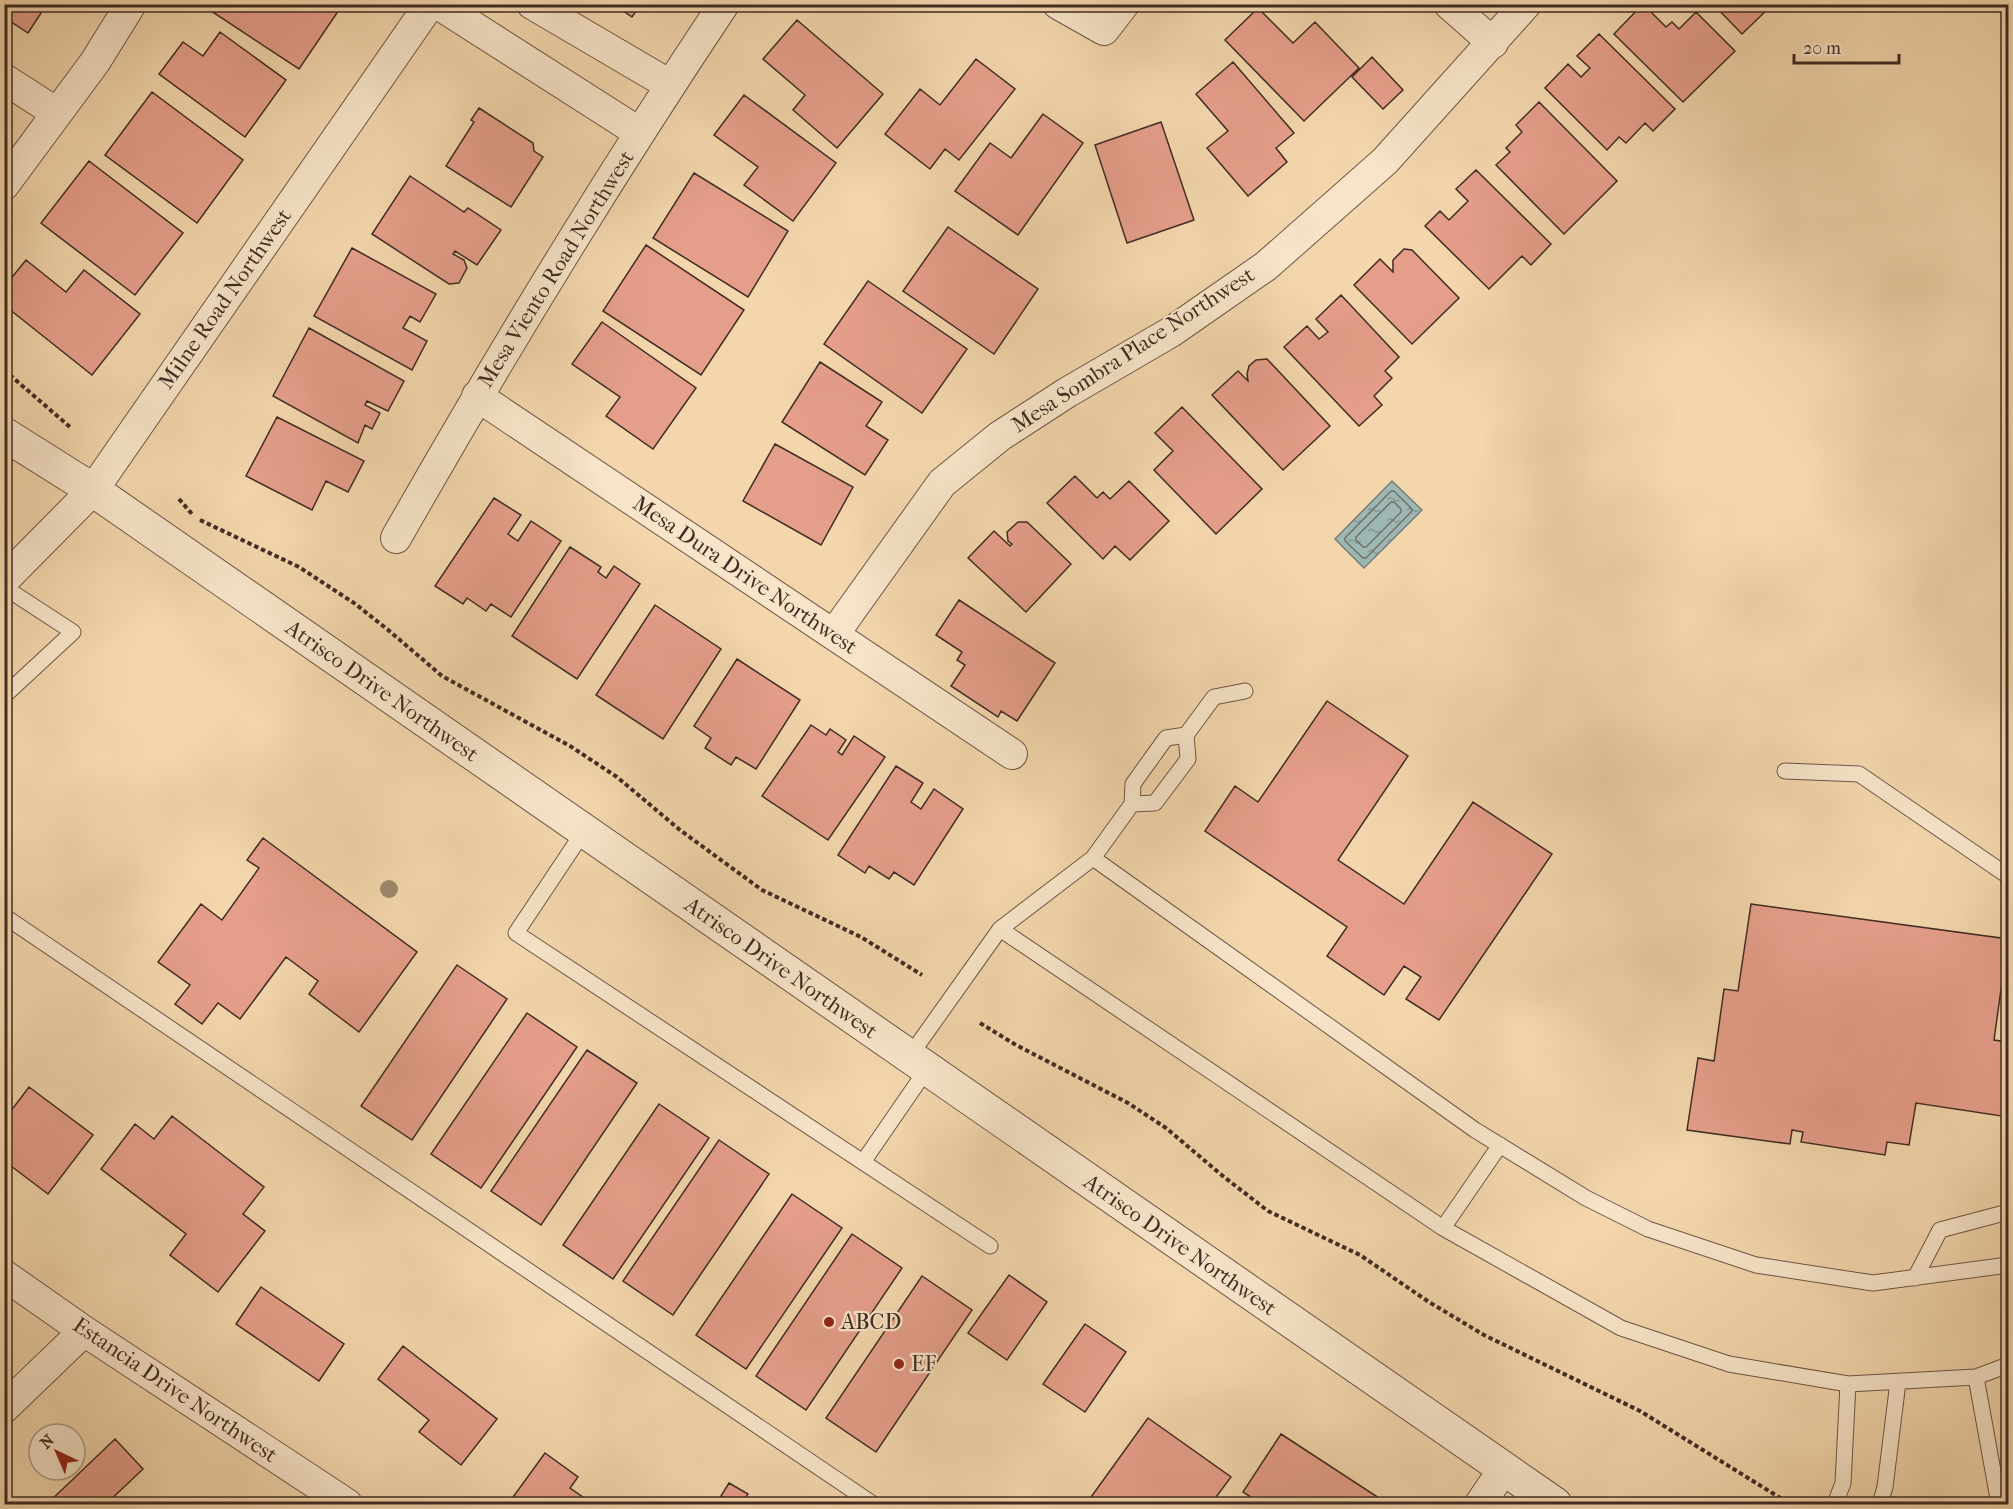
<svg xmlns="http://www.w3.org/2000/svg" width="2013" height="1509" font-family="'IM FELL French Canon',serif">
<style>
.water{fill:url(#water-ripples);stroke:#787f7a;stroke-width:1.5}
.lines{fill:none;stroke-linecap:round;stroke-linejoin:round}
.shore{stroke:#6f726c;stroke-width:1.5}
.building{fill:#e59e8a;stroke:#402c24;stroke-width:1.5}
.service-casing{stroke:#6d5646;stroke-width:17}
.minor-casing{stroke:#6d5646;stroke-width:32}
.tertiary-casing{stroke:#6d5646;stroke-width:35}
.path{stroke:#402c24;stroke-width:4;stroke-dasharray:4.5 3;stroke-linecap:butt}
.service{stroke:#f7e4c9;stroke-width:15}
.minor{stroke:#f7e4c9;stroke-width:30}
.tertiary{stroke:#f7e4c9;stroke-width:33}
.tree{fill:#9d886d}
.poi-dot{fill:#8f2418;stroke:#f7e4c9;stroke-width:2}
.labels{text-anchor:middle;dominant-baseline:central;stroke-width:4.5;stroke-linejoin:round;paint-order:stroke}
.street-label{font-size:22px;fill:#402c24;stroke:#f7e4c9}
.poi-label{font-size:22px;fill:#402c24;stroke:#f7e4c9;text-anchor:start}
</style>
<defs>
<pattern id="water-ripples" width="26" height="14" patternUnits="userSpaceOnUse" patternTransform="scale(1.5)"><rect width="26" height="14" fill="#9eb7b3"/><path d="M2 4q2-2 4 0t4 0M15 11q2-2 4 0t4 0" fill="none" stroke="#829591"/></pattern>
</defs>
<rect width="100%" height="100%" fill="#f3d6ac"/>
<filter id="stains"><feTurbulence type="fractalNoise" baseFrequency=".00333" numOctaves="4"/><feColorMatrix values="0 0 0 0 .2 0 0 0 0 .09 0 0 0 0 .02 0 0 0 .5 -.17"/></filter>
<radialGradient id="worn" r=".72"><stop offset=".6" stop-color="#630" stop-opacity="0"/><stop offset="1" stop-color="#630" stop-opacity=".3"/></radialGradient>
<path class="water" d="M1392,481L1422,510L1364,568L1335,539Z"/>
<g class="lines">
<path class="shore" d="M1391,491H1394L1411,508L1412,511L1366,558H1363L1345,541V538Z
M1391,502H1394L1401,509V512L1366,547H1363L1356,540V537Z"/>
</g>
<path class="building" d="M4,4H47L28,33L4,17Z
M207,4H343L299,69L205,7Z
M613,4H641L632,17Z
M1643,4L1666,27L1672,22L1679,29L1696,12L1735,51L1683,102L1614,34Z
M1713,4H1773L1742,34Z
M1258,8L1293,43L1315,22L1359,68L1304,121L1225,40Z
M797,20L883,94L837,148L793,110L805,95L763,59Z
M220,32L286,80L245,137L159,74L183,42L203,56Z
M1599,34L1675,109L1653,131L1645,123L1626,143L1619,137L1607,150L1545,88L1568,64L1581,77L1590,68L1577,56Z
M1372,57L1403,90L1383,109L1352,77Z
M976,59L1015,89L959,160L945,149L930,169L885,134L920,89L940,105Z
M1233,62L1294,133L1276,148L1287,162L1248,196L1207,148L1228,131L1196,94Z
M152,92L243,160L197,223L105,155Z
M744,95L836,163L793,221L744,185L758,167L714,135Z
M1539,102L1617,181L1564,234L1496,165L1510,152L1506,148L1522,132L1516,125Z
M479,108L533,143L534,151L543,157L511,207L446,166L474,122L471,120Z
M1043,114L1083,143L1018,235L955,191L990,143L1011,158Z
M1161,122L1194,220L1127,243L1095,145Z
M89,161L183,233L135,295L41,223Z
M1476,170L1551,244L1531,265L1522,256L1489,289L1425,226L1440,211L1449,220L1468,201L1456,189Z
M694,173L788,231L748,297L653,238Z
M410,176L464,212L468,208L501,230L477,265L455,251L453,254L464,260L467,268L459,283L449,284L372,234Z
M948,227L1038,289L994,354L903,291Z
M646,245L744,310L701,375L603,311Z
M352,248L436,294L420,322L410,316L403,328L427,341L412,370L314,316Z
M1404,249L1412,250L1459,298L1412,344L1354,285L1380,259L1393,272V260Z
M26,260L66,292L84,270L140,314L92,375L4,305V287Z
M868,281L967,349L922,413L824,344Z
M1341,295L1399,357L1385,371L1392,378L1374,396L1382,405L1359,426L1284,347L1307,326L1319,339L1328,332L1316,319Z
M602,322L696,388L653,449L606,416L620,397L572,364Z
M309,328L404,381L388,411L367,401L365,405L380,413L372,429L365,425L358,443L273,396Z
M1267,359L1330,426L1283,470L1212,395L1238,371L1248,381L1247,374L1249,366L1256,360Z
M820,362L882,402L866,426L888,440L865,475L782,422Z
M1182,407L1262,489L1216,534L1154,470L1173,451L1155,433Z
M277,417L364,461L348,492L326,481L312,510L246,476Z
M775,444L853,487L821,545L743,501Z
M1075,476L1097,498L1103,492L1110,499L1129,481L1169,521L1130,560L1115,546L1103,559L1047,503Z
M494,498L521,515L508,534L518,541L531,521L561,541L511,617L491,604L486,611L467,598L463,604L435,586Z
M1018,522H1027L1071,564L1026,612L968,558L994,531L1010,546L1012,544L1008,541L1007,532Z
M570,547L601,567L598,572L606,578L614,566L640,584L577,679L512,636Z
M959,600L1055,663L1017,721L1001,711L998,717L951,686L965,665L957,660L962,652L936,635Z
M655,605L721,649L663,739L596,695Z
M737,659L800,700L756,769L736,757L731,765L705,748L711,738L694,726Z
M1327,701L1408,756L1338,860L1404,904L1473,802L1552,854L1439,1020L1406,999L1421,977L1404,966L1384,995L1327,956L1347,927L1205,831L1235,786L1258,802Z
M811,725L826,735L830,729L846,740L838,752L842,755L854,736L885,757L828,840L762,796Z
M896,766L923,783L911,802L921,809L934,789L963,809L914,885L894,872L889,879L869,866L865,873L838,855Z
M263,838L417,952L359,1032L309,994L318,981L286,957L240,1019L218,1003L202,1024L175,1004L190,985L158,962L201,904L222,920L259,868L247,860Z
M1751,904L2008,939L1994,1040L2008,1042V1117L1916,1103L1909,1145L1887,1142L1885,1155L1801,1142L1803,1132L1792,1130L1790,1144L1687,1130L1698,1058L1714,1061L1724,989L1738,991Z
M457,965L507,999L412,1140L361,1106Z
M527,1013L577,1047L481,1188L431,1154Z
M587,1050L637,1083L541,1225L491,1191Z
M29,1087L93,1135L48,1194L7,1163L4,1167V1120Z
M659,1104L709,1138L613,1279L563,1245Z
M172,1116L264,1187L243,1214L265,1231L218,1292L170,1255L186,1234L101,1169L135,1124L154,1139Z
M719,1140L769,1174L673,1315L623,1281Z
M792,1194L842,1228L746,1369L696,1335Z
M852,1234L902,1268L806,1410L756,1376Z
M1009,1275L1047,1302L1007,1360L968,1333Z
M922,1276L972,1310L876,1452L826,1418Z
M261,1287L344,1344L319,1381L236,1324Z
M1085,1324L1126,1352L1085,1412L1043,1384Z
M403,1346L497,1419L461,1465L419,1432L429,1420L378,1379Z
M1148,1418L1231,1477L1211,1504H1086Z
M1281,1434L1382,1500L1379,1504H1262L1243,1492Z
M115,1439L143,1469L106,1504H47Z
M545,1453L578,1477L570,1488L593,1504H508Z
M729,1483L748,1494L741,1504H735L721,1496Z"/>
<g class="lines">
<defs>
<path id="service" d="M4,587L73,632L4,696
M1785,771L1859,774L2008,876
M1132,804L1155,803L1188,759L1186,735L1214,697L1245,691
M584,831L516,933L990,1246
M1093,858L1132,804L1133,784L1166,738L1186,735
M4,916L873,1504
M1000,929L1443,1228L1621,1328L1729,1364L1848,1384L1976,1377L2008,1365
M909,1057L1000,929L1093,858L1475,1130L1586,1198L1648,1229L1756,1265L1873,1283L2008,1265
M863,1162L927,1069
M1443,1228L1500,1145
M1915,1278L1940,1230L2008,1212
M1976,1377L1999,1504
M1835,1504L1843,1483L1848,1384
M1880,1504L1885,1487L1898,1382"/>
<path id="minor" d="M438,4L640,133
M532,4L670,85
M1058,4L1104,30L1124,4
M1449,4L1493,43
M4,79L57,113
M4,185L95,62L131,4
M477,396L1012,754
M396,538C499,357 608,178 724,4
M4,580L93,490L430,4
M834,634L942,483L1000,436L1068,392L1171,332L1266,266L1385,161L1526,4
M4,1275L84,1331L347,1504
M4,1408L84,1331
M1480,1504L1503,1470"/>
<path id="tertiary" d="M4,434L93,490L1555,1504"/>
</defs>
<use href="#service" class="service-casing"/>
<use href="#minor" class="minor-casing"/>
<use href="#tertiary" class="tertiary-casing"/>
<path class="path" d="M4,370L70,427
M179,499L192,514
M200,520L299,567L354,603L387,629L442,676L570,746L617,777L680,830L762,890L861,937L922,975
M980,1023L1016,1045L1128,1103L1166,1128L1224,1177L1268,1211L1360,1255L1429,1302L1484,1335L1640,1411L1790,1504"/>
<use href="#service" class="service"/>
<use href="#minor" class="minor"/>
<use href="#tertiary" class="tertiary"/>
</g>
<circle class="tree" cx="389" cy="889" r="9"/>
<g class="poi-dot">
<circle cx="829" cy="1322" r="6"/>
<circle cx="899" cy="1364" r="6"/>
</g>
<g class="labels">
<g class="street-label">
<text transform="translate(556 269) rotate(-58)">Mesa Viento Road Northwest</text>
<text transform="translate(225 299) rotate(-55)">Milne Road Northwest</text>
<text transform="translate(1133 350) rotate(-33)">Mesa Sombra Place Northwest</text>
<text transform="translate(745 575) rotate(34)">Mesa Dura Drive Northwest</text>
<text transform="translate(382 691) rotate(35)">Atrisco Drive Northwest</text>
<text transform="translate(781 968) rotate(35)">Atrisco Drive Northwest</text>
<text transform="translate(1180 1245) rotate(35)">Atrisco Drive Northwest</text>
<text transform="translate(175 1390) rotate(34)">Estancia Drive Northwest</text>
</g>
<g class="poi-label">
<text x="841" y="1322">ABCD</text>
<text x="911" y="1364">EF</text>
</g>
</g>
<rect width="2013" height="1509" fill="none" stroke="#f3d6ac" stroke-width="24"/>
<rect x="6" y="6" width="2001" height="1497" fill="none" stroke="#402c24" stroke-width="3"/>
<rect x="12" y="12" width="1989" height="1485" fill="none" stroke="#402c24" stroke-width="1.5"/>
<g transform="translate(57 1452) rotate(316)"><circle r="28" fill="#f7e4c9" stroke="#ae9a87" stroke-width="1.5"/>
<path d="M0-4.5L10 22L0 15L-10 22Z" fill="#8f2418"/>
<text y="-9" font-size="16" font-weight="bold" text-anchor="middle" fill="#402c24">N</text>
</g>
<path d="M1794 54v9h105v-9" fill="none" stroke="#402c24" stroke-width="3"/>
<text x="1803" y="54" font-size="18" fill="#402c24" stroke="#f7e4c9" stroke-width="4.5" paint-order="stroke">20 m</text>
<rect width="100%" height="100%" filter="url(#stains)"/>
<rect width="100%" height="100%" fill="url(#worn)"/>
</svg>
